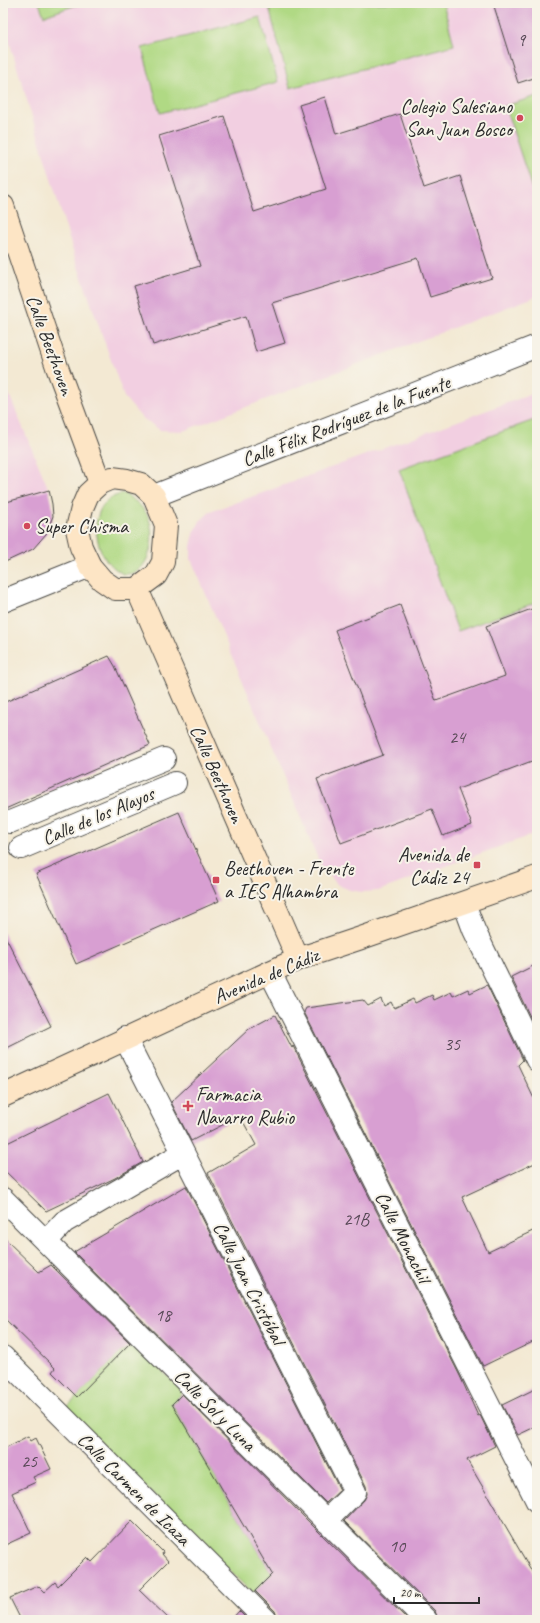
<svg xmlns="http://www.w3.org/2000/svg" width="540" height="1623" font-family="Caveat,sans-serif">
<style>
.built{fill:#f2cfe1}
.green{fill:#b0d984;stroke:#6e8258}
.building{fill:#d89fd2}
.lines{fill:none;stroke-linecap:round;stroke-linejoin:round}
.pedestrian-casing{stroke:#494844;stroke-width:24}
.minor-casing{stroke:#494844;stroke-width:24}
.tertiary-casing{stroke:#494844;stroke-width:24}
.secondary-casing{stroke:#494844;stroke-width:24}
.pedestrian{stroke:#fff;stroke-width:22}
.minor{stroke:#fff;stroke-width:22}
.tertiary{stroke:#fff;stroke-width:22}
.secondary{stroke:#fde5c5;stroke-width:22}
.poi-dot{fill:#d1495b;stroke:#f7f3e8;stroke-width:1.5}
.labels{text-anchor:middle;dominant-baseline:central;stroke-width:4;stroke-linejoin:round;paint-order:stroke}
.number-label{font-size:18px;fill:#564855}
.poi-label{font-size:20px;fill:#2b2b2b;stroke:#f7f3e8;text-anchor:start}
.street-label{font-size:20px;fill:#2b2b2b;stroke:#f7f3e8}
</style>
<rect width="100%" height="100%" fill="#f7f3e8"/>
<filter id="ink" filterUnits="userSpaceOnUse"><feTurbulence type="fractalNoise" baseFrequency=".025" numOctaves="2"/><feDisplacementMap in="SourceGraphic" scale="8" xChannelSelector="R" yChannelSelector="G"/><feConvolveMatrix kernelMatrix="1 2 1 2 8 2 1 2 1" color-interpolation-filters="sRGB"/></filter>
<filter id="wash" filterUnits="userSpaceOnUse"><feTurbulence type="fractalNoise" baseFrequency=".012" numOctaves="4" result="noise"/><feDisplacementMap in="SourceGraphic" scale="16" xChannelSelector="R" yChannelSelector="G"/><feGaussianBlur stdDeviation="0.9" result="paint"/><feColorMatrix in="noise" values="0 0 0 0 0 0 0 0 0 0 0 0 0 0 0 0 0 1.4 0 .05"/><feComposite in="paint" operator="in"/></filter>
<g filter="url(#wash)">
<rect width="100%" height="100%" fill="#f3e9d3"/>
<path class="built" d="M3,3H537V296L183,431L160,430L141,417L124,397L76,261L12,51L3,18Z
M3,380L49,490L52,504L53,516L46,534L39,544L30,551L3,563Z
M537,392V833L378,891L362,892L350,890L338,885L321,866L191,559V546L194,533L200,521L210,512Z"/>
<path class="green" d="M39,3H82L44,16Z
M273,3H443L454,45L290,88L268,4Z
M260,17L278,82L160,113L142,48Z
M537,96V204L505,106Z
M537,419V602L458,631L399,469Z
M123,493C133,499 140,504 146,513C156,529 153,563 135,572C132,574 126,574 123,574C115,569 107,563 103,555C94,537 92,510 111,498C114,496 119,495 123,493Z
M134,1345L184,1392L172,1404L272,1574L253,1594L66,1408L120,1353Z"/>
<g id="blocks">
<path class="building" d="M493,3H537V77L518,83Z
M325,97L336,134L400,114L424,188L460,176L492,278L430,297L418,258L272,303L285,343L256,352L246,316L153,345L134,286L200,266L159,136L224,116L254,212L326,189L299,105Z
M49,490L52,504L53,516L46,534L33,549L3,563V503Z
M400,605L436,701L505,676L486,626L537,607V759L458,789L472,825L443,836L432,809L341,843L317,779L383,755L335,630Z
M109,656L115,666L150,745L3,810V703Z
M179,812L219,901L76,964L36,874Z
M3,932L51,1026L3,1050Z
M537,964V1031L511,977Z
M487,985L523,1060L518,1065L537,1105V1162L462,1197L488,1252L537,1229V1340L483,1366L304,1012L306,1008L363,1000L368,1006L381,999L384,1006L391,1002L394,1008L413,999L415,1003L432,995L434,1000L451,992L453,996L468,989L470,993Z
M275,1015L292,1048L293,1046L460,1376L478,1416L480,1415L495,1446L467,1460L537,1580V1620H438L435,1611L344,1521L364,1500L367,1494L366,1486L208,1173L256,1145L240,1116L191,1141L171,1102L249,1029Z
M109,1093L143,1162L115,1178L46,1211L3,1169V1145Z
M186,1186L340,1490L326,1503L74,1252Z
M3,1237L39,1272L51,1265L130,1343L77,1397L52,1372L55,1368L3,1317Z
M537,1388V1426L518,1435L502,1405Z
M182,1394L317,1530L408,1620H278L275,1611L255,1591L272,1574L172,1404Z
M28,1436L31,1441L36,1438L51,1469L33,1477L36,1482L12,1493L31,1533L3,1546V1449Z
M132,1521L163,1552L162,1554L168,1561L139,1590L170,1620H21L10,1598L38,1586L44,1592L55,1582L58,1586L87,1557L92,1562Z
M239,1611L248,1620H231Z"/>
</g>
</g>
<g filter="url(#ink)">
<use href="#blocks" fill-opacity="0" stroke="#494844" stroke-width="1"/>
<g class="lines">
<defs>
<path id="pedestrian" d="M10,822L164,759
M21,848L175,783
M52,1235L64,1222L173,1159"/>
<path id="minor" d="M464,903L474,930L537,1060
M125,1038L355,1492L326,1521"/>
<path id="tertiary" d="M154,496L537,346
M3,601L90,566
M270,972L537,1501
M3,1199L426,1620
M3,1357L266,1620"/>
<path id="secondary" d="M3,206L57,367L100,483
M112,478L127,480L141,484L154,496L166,525L163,562L156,575L137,589H115L102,580L90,566L81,547L77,529L82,508L88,494L100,483Z
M137,589L298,959
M3,1096L298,959L361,938L537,877"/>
</defs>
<use href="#pedestrian" class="pedestrian-casing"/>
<use href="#minor" class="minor-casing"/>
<use href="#tertiary" class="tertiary-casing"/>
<use href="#secondary" class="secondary-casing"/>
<use href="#pedestrian" class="pedestrian"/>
<use href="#minor" class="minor"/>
<use href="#tertiary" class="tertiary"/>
<use href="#secondary" class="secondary"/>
</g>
</g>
<g class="poi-dot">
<circle cx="520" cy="118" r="4"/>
<circle cx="27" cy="526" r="4"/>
<rect x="473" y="861" width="8" height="8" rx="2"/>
<rect x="212" y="876" width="8" height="8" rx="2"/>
<path d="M186 1100h4v4h4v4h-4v4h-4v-4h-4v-4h4z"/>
</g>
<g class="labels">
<g class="number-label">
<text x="521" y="40">9</text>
<text x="457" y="737">24</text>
<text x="452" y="1044">35</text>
<text x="356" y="1219">21B</text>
<text x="163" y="1315">18</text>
<text x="29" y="1461">25</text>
<text x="397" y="1546">10</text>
</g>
<g class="poi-label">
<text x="512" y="106" text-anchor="end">Colegio Salesiano<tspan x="512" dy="23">San Juan Bosco</tspan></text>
<text x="35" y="526">Super Chisma</text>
<text x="469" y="854" text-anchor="end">Avenida de<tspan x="469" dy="23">Cádiz 24</tspan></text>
<text x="224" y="868">Beethoven - Frente<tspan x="224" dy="23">a IES Alhambra</tspan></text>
<text x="196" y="1094">Farmacia<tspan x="196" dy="23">Navarro Rubio</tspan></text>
</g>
<g class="street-label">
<text transform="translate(50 345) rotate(70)">Calle Beethoven</text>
<text transform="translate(346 421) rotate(-21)">Calle Félix Rodríguez de la Fuente</text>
<text transform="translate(217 774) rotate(66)">Calle Beethoven</text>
<text transform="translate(98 816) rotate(-23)">Calle de los Alayos</text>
<text transform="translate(266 976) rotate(-23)">Avenida de Cádiz</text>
<text transform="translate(403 1237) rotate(63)">Calle Monachil</text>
<text transform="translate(249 1283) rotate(63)">Calle Juan Cristóbal</text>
<text transform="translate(215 1410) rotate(45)">Calle Sol y Luna</text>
<text transform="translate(134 1489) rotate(45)">Calle Carmen de Icaza</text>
</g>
</g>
<rect width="540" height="1623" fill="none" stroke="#f7f3e8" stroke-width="16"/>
<path d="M394 1597v6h85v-6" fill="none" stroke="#2b2b2b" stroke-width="2"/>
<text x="400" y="1597" font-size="12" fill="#2b2b2b" stroke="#f7f3e8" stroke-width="3" paint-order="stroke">20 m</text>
</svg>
